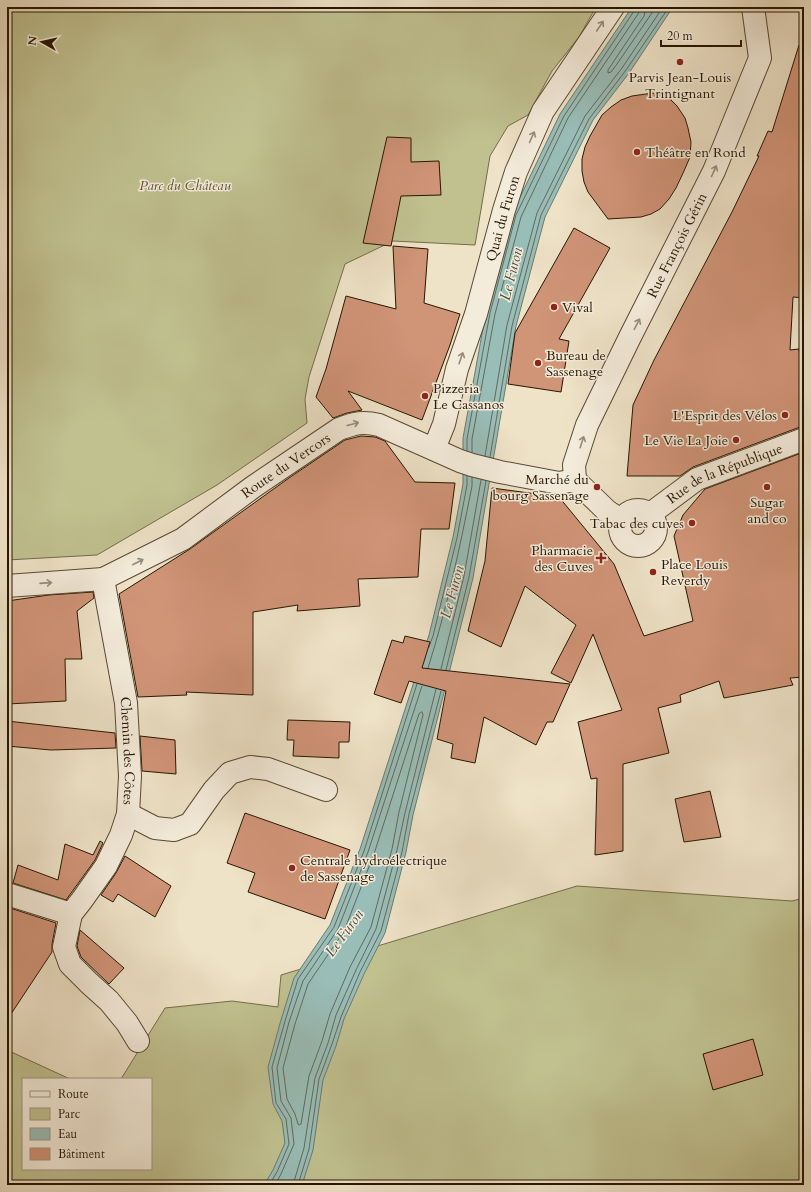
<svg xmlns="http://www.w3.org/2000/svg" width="811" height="1192" font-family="Cardo,serif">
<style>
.green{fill:#c1c190;stroke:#746c48}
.water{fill:#99bdb7;stroke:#6b7a6e}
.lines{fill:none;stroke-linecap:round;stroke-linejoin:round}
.shore{stroke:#606a5c;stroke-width:1}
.building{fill:#d09477;stroke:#261601}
.minor-casing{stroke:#584932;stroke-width:24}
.minor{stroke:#f4ecdb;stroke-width:22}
.oneway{stroke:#978c79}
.poi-dot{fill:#8f2418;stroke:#f4ecdb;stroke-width:1.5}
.labels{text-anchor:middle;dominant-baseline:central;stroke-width:3;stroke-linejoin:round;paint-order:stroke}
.poi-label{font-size:14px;fill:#261601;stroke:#f4ecdb;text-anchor:start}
.park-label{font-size:14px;font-style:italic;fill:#5c5233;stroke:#f4ecdb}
.street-label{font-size:14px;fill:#261601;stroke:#f4ecdb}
.water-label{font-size:15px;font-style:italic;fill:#4e5041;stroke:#f4ecdb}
</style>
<rect width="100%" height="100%" fill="#eee2c7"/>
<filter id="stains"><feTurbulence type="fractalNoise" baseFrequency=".005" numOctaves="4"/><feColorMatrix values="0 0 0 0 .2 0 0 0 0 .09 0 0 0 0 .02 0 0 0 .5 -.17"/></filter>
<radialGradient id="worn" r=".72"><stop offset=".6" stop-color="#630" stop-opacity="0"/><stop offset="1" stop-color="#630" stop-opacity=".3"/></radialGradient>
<path class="green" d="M7,7H596L579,37L552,71L528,115L508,126L490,156L475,245L393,241L345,264L309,377L305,399L307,423L217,485L97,555L7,560Z
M577,886L792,901L804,898V1185H7V1050L70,1079H23V1169H151V1079H121L165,1008L232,1001L278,1007L281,975Z"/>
<path class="water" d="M632,7H673L629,73L593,120L545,217L516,326L473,578L413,815L406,852L385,933L364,974L344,1019L336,1046L323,1080L313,1150L302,1185H264L273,1170L285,1143L282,1121L273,1104L268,1067L281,1020L294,978L330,925L360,849L429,635L453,537L463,484V438L486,312L512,214L560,114Z"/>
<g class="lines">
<path class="shore" d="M646,7L644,16L608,70V73L611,72L617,64L656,7
M467,451V439L490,313L516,215L564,116L634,11L635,7
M472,452V439L495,314L521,217L568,118L638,14L640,7
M485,456L507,325L537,213L585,116L622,68L663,7
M490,457L512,326L541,215L589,119L626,70L669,7
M429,647L433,636L457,538L467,485V476
M428,668C447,608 460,547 472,486V477
M441,669L464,576L481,480
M446,670L469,577L486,481
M422,712L423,715L399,812L392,849L371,927L350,967L330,1014L322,1041L309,1076L301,1124L299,1125L298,1124L295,1114L287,1099L283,1068L295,1024L308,984L344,931L374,854L419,714Z
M269,1185L277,1172L289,1144L286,1119L276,1103L272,1067L285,1021L298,979L334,927L364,851L417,684
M275,1185L281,1174L294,1144L291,1118L281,1101L277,1068L289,1022L303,981L338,929L368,852L422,686
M293,1185L304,1148L315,1078L328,1043L336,1015L356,970L376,929L397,850L405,813L436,689
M298,1185L309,1149L319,1079L332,1044L341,1017L360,972L381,931L402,852L409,814L441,691"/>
</g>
<path class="building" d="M799,45L804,46V298L793,297L790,350L799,349L804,385V427H800L693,467L680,476H627L633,405L654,360L732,212L759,156H757L768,131L772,132Z
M653,93L671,95V100L677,106L685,118L688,128L691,142L690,157L684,171L676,188L669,199L660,209L651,214L641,217L608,219L588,192L584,182L582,171V159L585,147L590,136L602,115L611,107L621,100L632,96Z
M387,137L411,138V162L439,161L441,195L401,196L391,246L363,243Z
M574,228L610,248L559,339L569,341L561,392L508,384L515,333Z
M393,246L428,249L424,303L460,314L450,345L422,420L348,391L362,410L347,413L333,418L316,397L326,369L346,296L396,309Z
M361,436L375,437L385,441L415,482L455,483L449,529H421L418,577L358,579L360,606L297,611L298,605L253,612V695L186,692L187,695L138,697L119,594L190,549L289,478L345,440Z
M804,452V677L790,678L793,685L724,698L719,681L680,695L681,702L658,708L669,753L623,764V851L595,855L597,778L591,779L578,722L622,710L593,634L571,683L551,673L576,625L525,586L501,647L468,631L485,561L492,488L559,497L614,564L644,636L693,621L674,536L683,515L705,489Z
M93,592L94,598L77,611L82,659H65L66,701L7,704V601L49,595Z
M405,636L430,642L422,668L570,684L553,722H547L536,745L484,717L475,763L451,758L453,744L437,739L446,691L409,681L401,703L374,694L392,640L403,643Z
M288,720L350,722L349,742H339V758L293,756L294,740H287Z
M7,721L115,733L116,748L51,750L7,746Z
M140,736L175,740L176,774L142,771Z
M710,791L721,837L684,842L675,799Z
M245,813L350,850L325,919L248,892L255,873L227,863Z
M100,841L103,843L95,860L66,900L13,883L18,865L58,880L65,844L93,855Z
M125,856L171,886L155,917L118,894L113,902L101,895L116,873Z
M7,907L56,923L52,944V952L7,1020Z
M80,930L124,968L109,984L81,957L77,946Z
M753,1039L763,1075L713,1090L703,1054Z"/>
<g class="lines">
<defs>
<g id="minor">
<path id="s1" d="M434,449L444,424L457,369L476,314L504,210L516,172L543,111L613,7"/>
<path id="s2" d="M575,480L574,465L587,425L630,337L714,171L760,58L753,7"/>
<path d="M575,480L607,511L622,521"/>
<circle cx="638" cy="528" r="18"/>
<path id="s3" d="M650,514L697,479L804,439"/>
<path id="s4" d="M103,579L126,703L130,776L128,814L121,835L106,866L82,900L71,914L64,947L70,964L89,983L109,1001L127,1023L138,1041"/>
<path id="s5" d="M7,586L103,579L183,539L253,487L339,429C355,423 363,421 379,425L460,461L472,465L500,472L559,483L575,480"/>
<path d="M128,814L155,828L174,830L190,824L214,790L230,773L250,767L268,769L326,790"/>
<path d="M7,894L71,914"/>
</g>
</defs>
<use href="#minor" class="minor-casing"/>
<use href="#minor" class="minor"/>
</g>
<defs><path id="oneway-shaft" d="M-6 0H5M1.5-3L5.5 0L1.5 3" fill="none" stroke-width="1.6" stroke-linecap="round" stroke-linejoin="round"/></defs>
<g class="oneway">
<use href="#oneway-shaft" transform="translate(600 26) rotate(-56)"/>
<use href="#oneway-shaft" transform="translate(532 137) rotate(-66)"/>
<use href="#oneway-shaft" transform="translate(714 171) rotate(-66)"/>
<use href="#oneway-shaft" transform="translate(637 324) rotate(-63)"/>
<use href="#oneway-shaft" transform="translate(461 358) rotate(-71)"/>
<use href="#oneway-shaft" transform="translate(353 424) rotate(-15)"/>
<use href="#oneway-shaft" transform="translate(582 442) rotate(-72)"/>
<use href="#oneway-shaft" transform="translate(138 562) rotate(-27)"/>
<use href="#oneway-shaft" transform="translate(46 583) rotate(-4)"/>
</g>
<g class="poi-dot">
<circle cx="680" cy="62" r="4"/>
<circle cx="637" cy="152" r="4"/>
<circle cx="554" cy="307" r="4"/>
<circle cx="538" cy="363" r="4"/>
<circle cx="425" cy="396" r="4"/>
<circle cx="785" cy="415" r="4"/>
<circle cx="736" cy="440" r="4"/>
<circle cx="597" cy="487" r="4"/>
<circle cx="767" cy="487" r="4"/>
<circle cx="692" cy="523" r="4"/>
<path d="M599 552h4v4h4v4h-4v4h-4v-4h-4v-4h4z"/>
<circle cx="653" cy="572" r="4"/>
<circle cx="292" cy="868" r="4"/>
</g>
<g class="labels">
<g class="poi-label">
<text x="680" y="77" text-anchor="middle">Parvis Jean-Louis<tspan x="680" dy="16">Trintignant</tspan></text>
<text x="645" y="152">Théâtre en Rond</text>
<text x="562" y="307">Vival</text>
<text x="546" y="355">Bureau de<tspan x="546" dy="16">Sassenage</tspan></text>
<text x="433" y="388">Pizzeria<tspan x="433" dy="16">Le Cassanos</tspan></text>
<text x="777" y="415" text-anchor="end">L'Esprit des Vélos</text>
<text x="728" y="440" text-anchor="end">Le Vie La Joie</text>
<text x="589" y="479" text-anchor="end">Marché du<tspan x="589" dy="16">bourg Sassenage</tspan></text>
<text x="767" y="502" text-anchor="middle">Sugar<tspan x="767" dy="16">and co</tspan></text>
<text x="684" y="523" text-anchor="end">Tabac des cuves</text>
<text x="593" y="550" text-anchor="end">Pharmacie<tspan x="593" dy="16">des Cuves</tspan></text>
<text x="661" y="564">Place Louis<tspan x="661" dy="16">Reverdy</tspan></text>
<text x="300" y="860">Centrale hydroélectrique<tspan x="300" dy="16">de Sassenage</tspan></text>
</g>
<g class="park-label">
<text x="185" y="185">Parc du Château</text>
</g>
<g class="street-label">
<text stroke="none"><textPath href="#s1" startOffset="241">Quai du Furon</textPath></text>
<text stroke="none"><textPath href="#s2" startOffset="258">Rue François Gérin</textPath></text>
<text stroke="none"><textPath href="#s5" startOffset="312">Route du Vercors</textPath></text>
<text stroke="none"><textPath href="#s3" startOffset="86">Rue de la République</textPath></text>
<text stroke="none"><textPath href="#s4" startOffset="174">Chemin des Côtes</textPath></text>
</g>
<g class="water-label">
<text transform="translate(511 274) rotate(-76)">Le Furon</text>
<text transform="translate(452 592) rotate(-75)">Le Furon</text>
<text transform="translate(344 933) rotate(-54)">Le Furon</text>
</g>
</g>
<rect width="811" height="1192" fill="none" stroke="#eee2c7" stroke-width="24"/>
<rect x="8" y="8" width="795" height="1176" fill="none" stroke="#261601" stroke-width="2"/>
<rect x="12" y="12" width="787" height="1168" fill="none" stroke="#261601"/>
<rect x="22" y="1078" width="130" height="92" fill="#f4ecdb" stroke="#a29684"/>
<rect x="30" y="1091" width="20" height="6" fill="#f4ecdb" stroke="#a29684"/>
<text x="58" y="1098" font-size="12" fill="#261601">Route</text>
<rect x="30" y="1108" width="20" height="12" fill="#c1c190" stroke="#a29684"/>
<text x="58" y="1118" font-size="12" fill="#261601">Parc</text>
<rect x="30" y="1128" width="20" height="12" fill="#99bdb7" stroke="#a29684"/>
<text x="58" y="1138" font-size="12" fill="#261601">Eau</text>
<rect x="30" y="1148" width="20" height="12" fill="#d09477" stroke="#a29684"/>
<text x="58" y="1158" font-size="12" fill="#261601">Bâtiment</text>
<g transform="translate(42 42) rotate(278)" stroke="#f4ecdb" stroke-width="3" paint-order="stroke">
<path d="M0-3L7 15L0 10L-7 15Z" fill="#261601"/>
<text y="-6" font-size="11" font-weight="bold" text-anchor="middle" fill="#261601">N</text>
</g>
<path d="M661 40v6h80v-6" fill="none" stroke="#261601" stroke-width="2"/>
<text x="667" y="40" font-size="12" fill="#261601" stroke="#f4ecdb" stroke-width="3" paint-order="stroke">20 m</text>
<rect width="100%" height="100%" filter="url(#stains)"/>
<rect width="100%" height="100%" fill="url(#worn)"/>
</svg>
